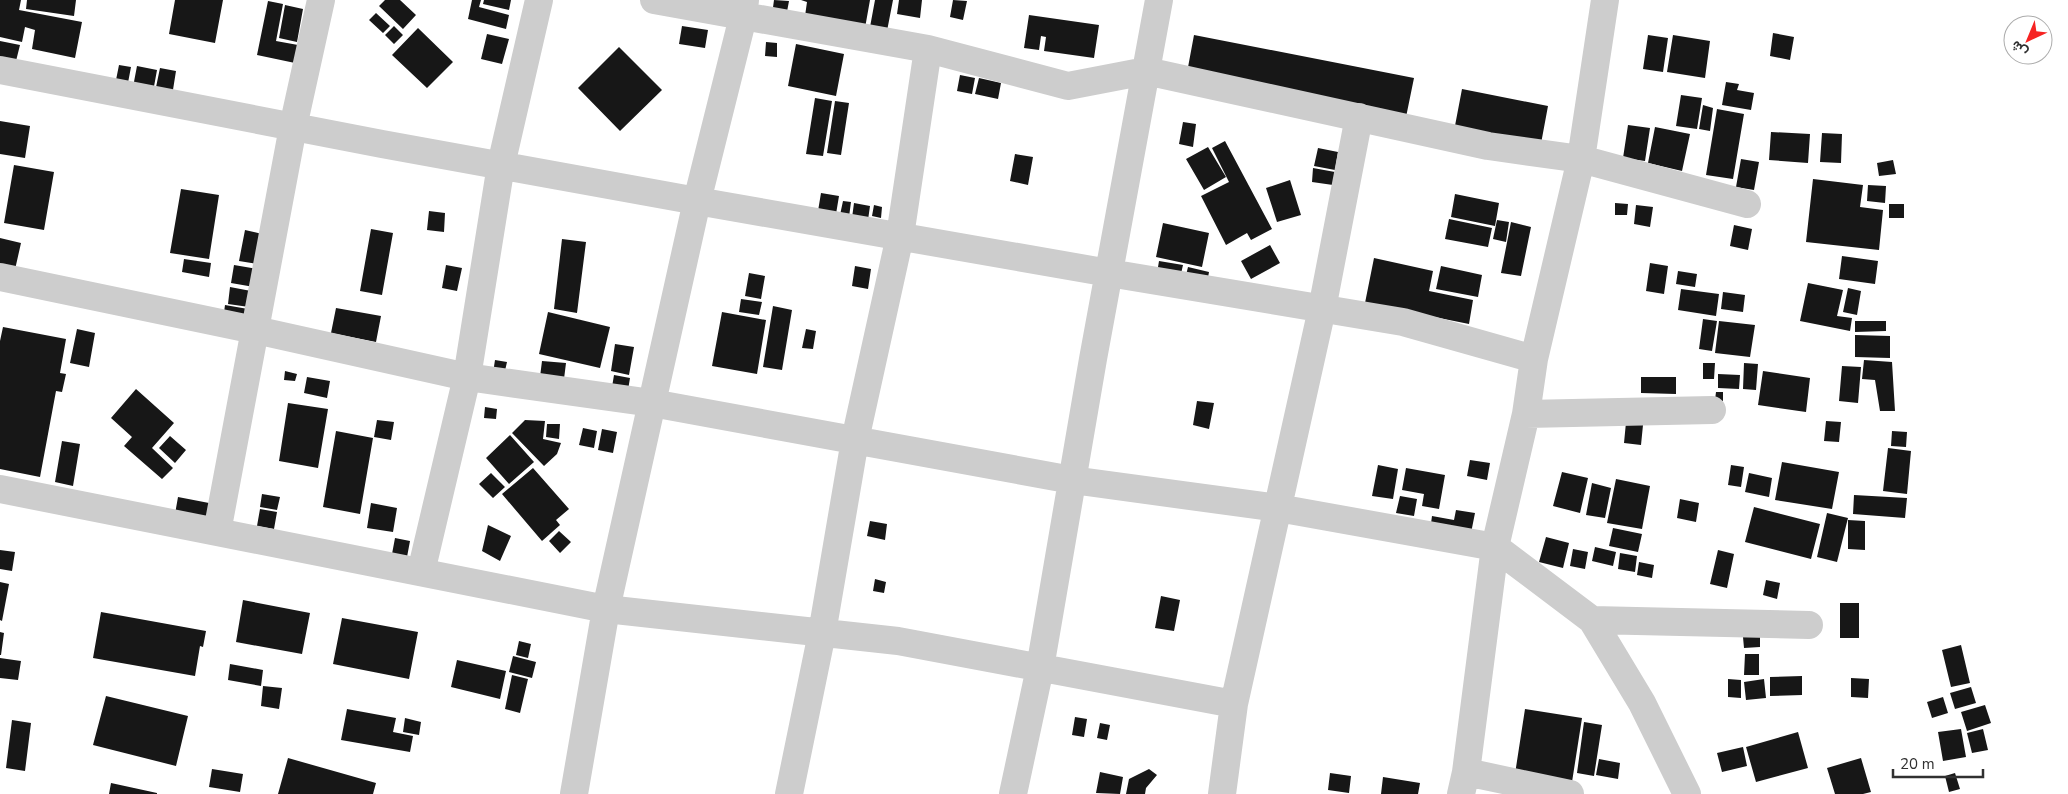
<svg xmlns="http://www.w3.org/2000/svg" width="2068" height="794" font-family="'Nunito Sans',Vazirmatn,sans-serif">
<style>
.building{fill:#171717}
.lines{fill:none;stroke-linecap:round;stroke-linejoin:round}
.minor{stroke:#cdcdcd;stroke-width:28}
</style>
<rect width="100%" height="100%" fill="#fff"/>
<path class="building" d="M0,0H21L19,10L82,22L75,58L32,49L35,30L25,27L22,42L0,37Z
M27,0H76L74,16L26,9Z
M175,0H223L215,43L169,34Z
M385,0H400L416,15L403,29L379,6Z
M472,0H481L479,7L509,15L506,29L468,19Z
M484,0H511L509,10L483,4Z
M774,0L789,1L786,17L772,15Z
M801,0H870L865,28L805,16L807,2Z
M875,0H893L887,31L870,27Z
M899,0H922L920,18L897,14Z
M953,0L967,1L963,20L950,17Z
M268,1L283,4L276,41L298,45L295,63L257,55Z
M285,5L303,9L297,42L279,38Z
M376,13L390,26L383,33L369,20Z
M1029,15L1099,25L1094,58L1044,51L1046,37L1041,36L1039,50L1024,48Z
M394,26L403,35L394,44L385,35Z
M682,26L708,30L705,48L679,44Z
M418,28L453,62L427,88L392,55Z
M1773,33L1794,37L1790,60L1770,56Z
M487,34L509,39L502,64L481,59Z
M1194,35L1414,78L1405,122L1186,78Z
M1648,35L1668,38L1663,72L1643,69Z
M1673,35L1710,41L1705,78L1667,72Z
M0,41L20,45L15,65L0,62Z
M766,42L777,43V57L765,56Z
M796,44L844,54L836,96L788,86Z
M619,47L662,90L620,131L578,88Z
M119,65L131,67L127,88L115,85Z
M137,66L157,70L153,92L133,87Z
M160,68L176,71L172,96L155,92Z
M960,75L975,78L972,94L957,91Z
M979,78L1001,83L998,99L975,94Z
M1726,82L1739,84L1737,90L1754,93L1751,110L1722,105Z
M1462,89L1548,106L1540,149L1454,131Z
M1681,95L1702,98L1697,129L1676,126Z
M815,98L832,101L823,156L806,154Z
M835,101L849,103L841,155L827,153Z
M1703,105L1713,108L1710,131L1699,129Z
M1717,109L1744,114L1733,179L1706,175Z
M0,121L30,126L25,158L0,154Z
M1183,122L1196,124L1193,147L1179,144Z
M1628,125L1650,128L1645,161L1623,158Z
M1655,127L1690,134L1682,171L1648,163Z
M1771,132L1810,134L1808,163L1769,160Z
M1822,133L1842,134L1841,163L1820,162Z
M1225,141L1272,229L1251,240L1247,233L1226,245L1201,196L1229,182L1212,148Z
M1208,147L1226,177L1204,190L1186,159Z
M1318,148L1338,152L1335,170L1314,166Z
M1015,154L1033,157L1028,185L1010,181Z
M1741,159L1759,162L1754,190L1736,187Z
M1893,160L1896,174L1879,176L1877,163Z
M14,165L54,172L44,230L4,223Z
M1313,168L1335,172L1333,185L1312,182Z
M1813,179L1863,185L1860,207L1883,210L1879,250L1806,242Z
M1290,180L1301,215L1277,222L1266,188Z
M1868,185L1886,186L1885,203L1867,201Z
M181,189L219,195L209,259L170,253Z
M821,193L839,196L836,214L818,211Z
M1455,194L1499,203L1495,226L1451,217Z
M843,201L851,202L849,217L840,215Z
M854,203L870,206L868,220L852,218Z
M1615,203L1628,204L1627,215H1615Z
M1889,204H1904V218H1889Z
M874,205L882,207L881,218L872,216Z
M1636,205L1653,207L1650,227L1634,224Z
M429,211L445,213L444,232L427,230Z
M1449,219L1492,228L1488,247L1445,239Z
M1497,220L1509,222L1506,242L1493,239Z
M1511,222L1531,227L1521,276L1501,273Z
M1163,223L1209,233L1202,267L1156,257Z
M1734,225L1752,229L1748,250L1730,246Z
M371,229L393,233L382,295L360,291Z
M245,230L262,234L257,264L239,261Z
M0,238L21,243L14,274L0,271Z
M562,239L586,242L577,313L554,309Z
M1270,245L1280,263L1251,279L1241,261Z
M1842,256L1878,261L1875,284L1839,279Z
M1374,258L1433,271L1429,291L1473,300L1469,324L1365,303Z
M184,259L211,263L209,277L182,272Z
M1159,261L1183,265L1180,278L1157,273Z
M1650,263L1668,266L1664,294L1646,291Z
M234,265L257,269L254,287L231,283Z
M446,265L462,268L457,291L442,288Z
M855,266L871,269L868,289L852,286Z
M1441,266L1482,275L1478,297L1436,289Z
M1188,267L1209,272L1207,283L1185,279Z
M1678,271L1697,274L1695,287L1676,284Z
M749,273L765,276L761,299L745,296Z
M1808,283L1843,290L1837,316L1852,318L1850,331L1800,321Z
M230,287L251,291L249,307L228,304Z
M1848,288L1861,291L1857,315L1843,312Z
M1681,289L1719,294L1716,316L1678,310Z
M1723,292L1745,295L1743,312L1721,309Z
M741,299L762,302L759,315L739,312Z
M225,305L248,309L245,324L223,320Z
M773,306L792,310L782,370L763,367Z
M336,308L381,316L376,342L331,333Z
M548,312L610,327L600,368L539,354Z
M722,312L766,320L757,374L712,366Z
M1703,319L1717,321L1712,351L1699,349Z
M1719,321L1755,325L1750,357L1715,353Z
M1855,321H1886V331L1855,332Z
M3,327L66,339L60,373L66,374L62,392L56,391L40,477L0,469V341Z
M77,329L95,333L89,367L70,363Z
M806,329L816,331L813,349L802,348Z
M1855,335L1890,336V358L1855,357Z
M615,344L634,347L629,375L611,371Z
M495,360L507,362L504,375L493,373Z
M1864,360L1892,362L1895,411H1880L1875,380L1862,379Z
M542,361L566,363L564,379L540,377Z
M1703,363H1715L1714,379H1703Z
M1744,363L1758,364L1756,390L1743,389Z
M1842,366L1861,367L1858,403L1839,401Z
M285,371L297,374L295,381L284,380Z
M1763,371L1810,378L1806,412L1758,405Z
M1718,374L1740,375L1739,389L1718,388Z
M614,375L630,378L627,396L611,393Z
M307,377L330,381L327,398L304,393Z
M1641,377H1676V394L1641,393Z
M136,389L174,423L152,448L173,468L162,479L124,446L132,437L111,418Z
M1716,392H1723V401L1715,400Z
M1197,401L1214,403L1209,429L1193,425Z
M288,403L328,409L318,468L279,461Z
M485,407L497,409L496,419L484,418Z
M1627,412L1644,415L1641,445L1624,443Z
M377,420L394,422L391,440L374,437Z
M525,420L545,421L543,439L561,443L557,454L544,466L512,433Z
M1826,421L1841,422L1839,442L1824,441Z
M547,424H560L559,439L546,437Z
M583,428L597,431L594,448L579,445Z
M602,429L617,432L613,453L598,450Z
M336,431L373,438L360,514L323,507Z
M1892,431L1907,432L1906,447L1891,446Z
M510,435L534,462L509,484L486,458Z
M170,436L186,450L175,463L159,448Z
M62,441L80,444L73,486L55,482Z
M1888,448L1911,451L1907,494L1883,491Z
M1470,460L1490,463L1487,480L1467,476Z
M1782,462L1839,472L1832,509L1775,500Z
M1378,465L1398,469L1393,499L1372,496Z
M1731,465L1744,467L1741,487L1728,485Z
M533,468L569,509L556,520L560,525L542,541L502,494Z
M1406,468L1445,475L1439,509L1422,506L1424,494L1402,490Z
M1562,472L1588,478L1580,513L1553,506Z
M491,473L505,487L493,498L479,484Z
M1749,473L1772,478L1769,497L1745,492Z
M1616,479L1650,486L1642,529L1607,523Z
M1592,483L1611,488L1605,518L1586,515Z
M262,494L280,497L277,510L260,507Z
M1854,495L1907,498L1905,518L1853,514Z
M1400,496L1417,499L1414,516L1396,513Z
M178,497L209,503L206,521L175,514Z
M1680,499L1699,503L1696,522L1677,518Z
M371,503L397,508L393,532L367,528Z
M1754,507L1820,524L1811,559L1745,542Z
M260,509L277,512L274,529L257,526Z
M1456,510L1475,513L1470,538L1430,531L1432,516L1454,520Z
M1827,513L1848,518L1837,562L1817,557Z
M1848,520L1865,521V550L1848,549Z
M870,521L887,524L885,540L867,536Z
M488,525L511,536L500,561L482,551Z
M1613,528L1642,534L1638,552L1609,546Z
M559,531L571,542L560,553L549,541Z
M1546,537L1569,543L1563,568L1539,562Z
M395,538L410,541L407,557L392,554Z
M1595,547L1616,552L1613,566L1592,561Z
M1573,549L1588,552L1585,569L1570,566Z
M0,550L15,552L12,571L0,569Z
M1718,550L1734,554L1727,588L1710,584Z
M1620,553L1637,556L1635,572L1618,569Z
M1639,562L1654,565L1652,578L1637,575Z
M875,579L886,582L884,593L873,591Z
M1766,580L1780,583L1777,599L1763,595Z
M0,582L9,584L2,621L0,620Z
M1161,596L1180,600L1174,631L1155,628Z
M243,600L310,613L302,654L236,642Z
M1840,603H1859V638H1840Z
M101,612L206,631L203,647L200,646L195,676L93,658Z
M342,618L418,632L409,679L333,664Z
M0,632L4,633L1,655H0Z
M1760,636V647L1744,648L1743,637Z
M519,641L531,644L528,658L516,655Z
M1961,645L1970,683L1951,687L1942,650Z
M1745,654H1759V675H1744Z
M513,656L536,662L532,678L509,672Z
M0,658L21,661L18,680L0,678Z
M457,660L506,671L500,699L451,687Z
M230,664L263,670L261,686L228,680Z
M512,675L528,679L520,713L505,709Z
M1802,676V695L1770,696V677Z
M1851,678L1869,679L1868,698L1851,697Z
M1728,679L1741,680V698L1728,697Z
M1764,679L1766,698L1746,700L1744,682Z
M263,686L282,688L279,709L261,706Z
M1971,687L1976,703L1955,709L1950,693Z
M106,696L188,716L176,766L93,745Z
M1943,697L1948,713L1932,718L1927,702Z
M1985,705L1991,723L1967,731L1961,712Z
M347,709L396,718L393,732L413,736L410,752L341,740Z
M1525,709L1582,718L1572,782L1515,774Z
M1075,717L1087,719L1084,737L1072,735Z
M405,718L421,722L419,735L403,732Z
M12,720L31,723L25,771L6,768Z
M1584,722L1602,725L1594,776L1577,773Z
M1100,723L1110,725L1107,740L1097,738Z
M1961,729L1966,757L1943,761L1938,732Z
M1983,729L1988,750L1972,753L1967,733Z
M1798,732L1808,768L1756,782L1746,747Z
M1743,747L1747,766L1722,772L1717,753Z
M288,758L376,783L373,794H278Z
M1861,758L1871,792L1863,794H1835L1827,768Z
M1599,759L1620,763L1618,779L1596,775Z
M212,769L243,774L240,792L209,787Z
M1149,769L1157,775L1146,788L1145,794H1126L1129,779Z
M1100,772L1123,777L1120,794L1096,793Z
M1330,773L1351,776L1349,793L1328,790Z
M1955,773L1960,789L1949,792L1945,776Z
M1383,777L1420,783L1418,794H1381Z
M111,783L157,793V794H109Z"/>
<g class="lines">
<path class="minor" d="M654,0L928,49L1068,86L1146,71L1488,146L1581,159L1747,204
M0,70L382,144L697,201L1109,273L1403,322L1534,359
M0,277L255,330L467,377L652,403L1072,480L1278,508L1495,547L1592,620L1642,703L1687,794
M1526,414L1712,410
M0,489L606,609L898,641L1234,704
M217,532L293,127L321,0
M421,572L467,377L501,165L539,0
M1592,620L1809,625
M1466,772L1570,794
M574,794L606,609L697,201L743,17L745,0
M789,794L822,633L855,440L900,236L928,49
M1013,794L1040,668L1093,359L1159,0
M1222,794L1234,704L1322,309L1359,117
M1461,794L1466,772L1495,547L1526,414L1534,359L1581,159L1605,0"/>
</g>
<g transform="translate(2028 40) rotate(224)"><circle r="24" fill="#ffffff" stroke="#acacac"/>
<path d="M0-4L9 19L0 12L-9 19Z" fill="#f62322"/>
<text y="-8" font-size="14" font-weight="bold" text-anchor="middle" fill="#303030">ش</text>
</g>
<path d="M1893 769v8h90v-8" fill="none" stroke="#303030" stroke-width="2.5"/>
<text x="1900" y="769" font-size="15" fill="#303030" stroke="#ffffff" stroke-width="4" paint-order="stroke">20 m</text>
</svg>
